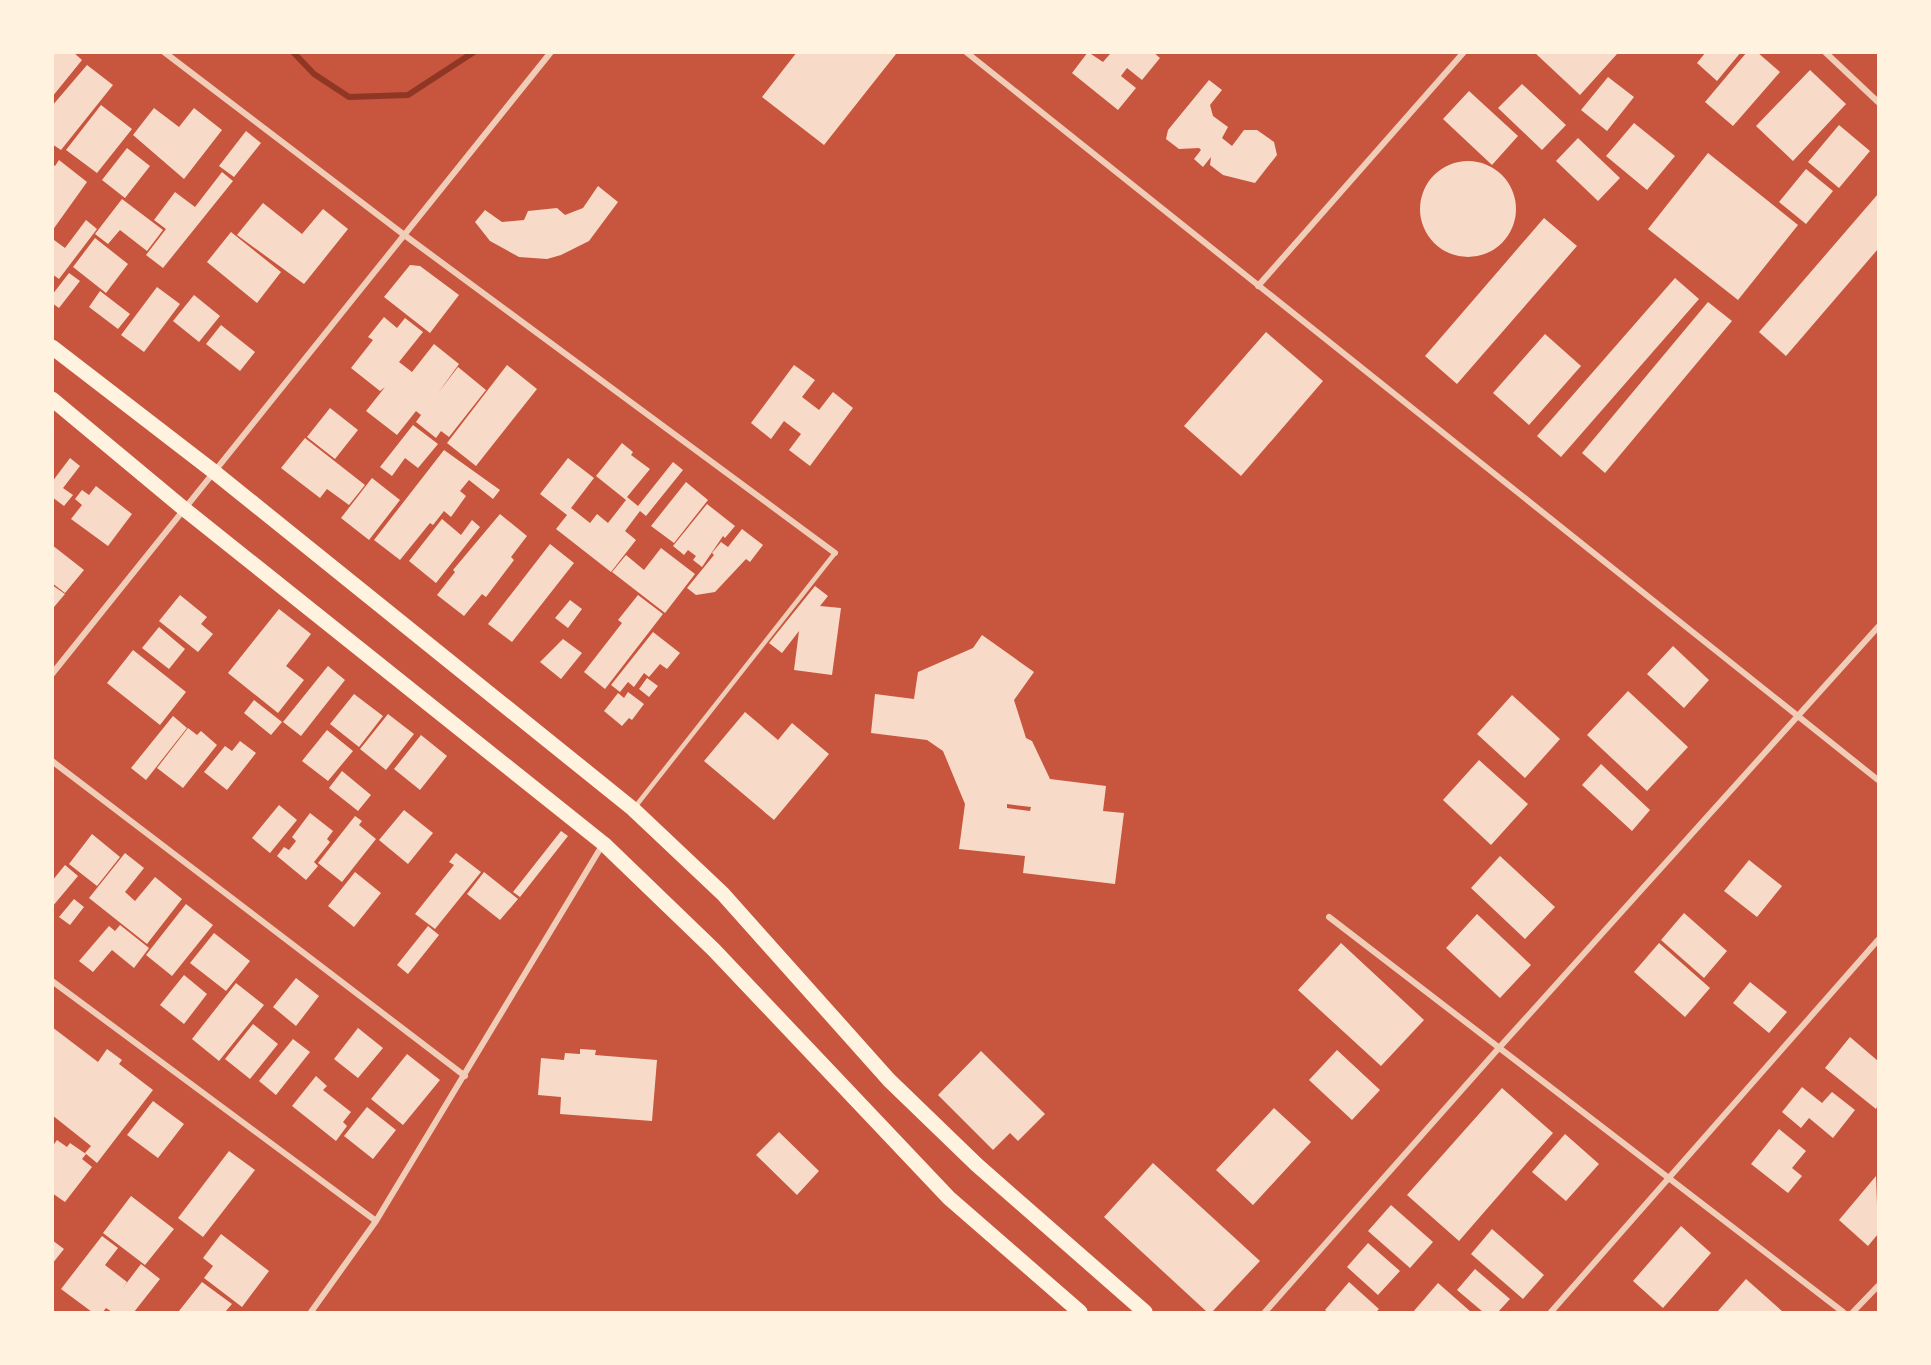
<svg xmlns="http://www.w3.org/2000/svg" width="1931" height="1365" font-family="Mulish,sans-serif">
<style>
.lines{fill:none;stroke-linecap:round;stroke-linejoin:round}
.stream{stroke:#8f3625;stroke-width:6}
.building{fill:#f7dbc8;fill-rule:evenodd}
.service{stroke:#f1ccb7;stroke-width:4.5}
.minor{stroke:#f1ccb7;stroke-width:6}
.primary{stroke:#fff3e0;stroke-width:15}
</style>
<rect width="100%" height="100%" fill="#c8553d"/>
<g class="lines">
<path class="stream" d="M293,52L314,74L349,97L408,95L474,52"/>
</g>
<path class="building" d="M52,52H73L82,60L52,97Z
M797,52H894L896,54L824,145L762,97Z
M1088,52L1103,62L1110,54L1108,52H1153L1160,58L1142,80L1127,68L1121,76L1136,88L1118,110L1072,73Z
M1534,52H1616L1617,54L1580,95Z
M1706,52H1741L1717,81L1697,63Z
M1747,52H1757L1780,72L1733,126L1705,102Z
M87,65L113,85L61,150L52,144V106Z
M1810,70L1846,104L1793,161L1756,126Z
M1608,77L1634,97L1607,131L1581,110Z
M1209,80L1222,90L1210,105L1213,116L1228,127L1222,138L1232,146L1244,130H1257L1274,142L1277,155L1255,183L1223,175L1210,165L1211,157L1203,167L1194,159L1201,150L1199,148L1179,149L1166,139L1168,130Z
M1522,84L1566,125L1542,150L1498,108Z
M1469,91L1518,136L1492,165L1443,119Z
M101,105L132,129L97,173L66,150Z
M154,108L179,127L194,108L222,130L184,179L133,135Z
M1634,123L1675,156L1647,190L1606,156Z
M1839,125L1870,151L1839,188L1808,162Z
M246,131L261,143L234,177L219,166Z
M1578,138L1620,178L1598,201L1556,161Z
M127,148L150,166L125,198L102,180Z
M1708,153L1798,225L1738,300L1648,229Z
M59,160L87,182L52,231V164L55,166Z
M1420 209a48 48 0 1 1 96 0a48 48 0 1 1-96 0Z
M1806,169L1833,191L1806,224L1779,202Z
M222,172L233,181L163,268L146,255L166,229L154,220L175,192L195,207Z
M598,186L618,202L589,241L561,255L547,259L519,257L490,241L475,222L485,210L502,222L524,220L528,211L557,208L565,215L583,208Z
M1878,194V249L1786,356L1759,332Z
M122,199L163,230L147,251L120,230L108,244L95,234Z
M263,203L302,234L323,209L348,229L304,284L237,235Z
M1544,218L1577,246L1457,384L1425,356Z
M86,220L97,229L59,279L52,274V242L54,240L65,248Z
M231,232L281,272L257,303L207,262Z
M95,238L128,264L106,293L73,267Z
M410,265L420,266L459,295L430,333L384,297Z
M69,273L80,281L59,308L52,303V295Z
M1675,278L1699,299L1561,457L1537,436Z
M157,287L180,304L144,352L121,335Z
M100,291L130,314L118,329L89,307Z
M194,295L220,316L199,342L173,321Z
M1708,302L1732,321L1605,473L1582,453Z
M384,317L397,328L405,318L423,332L399,362L412,372L434,344L459,364L438,393L458,367L486,390L449,437L441,431L436,438L416,422L421,415L416,411L397,435L366,411L385,387L380,391L351,368L373,340L368,337Z
M221,325L255,352L240,371L206,344Z
M1266,332L1323,381L1241,476L1184,426Z
M1545,334L1581,366L1529,425L1493,393Z
M507,365L537,389L476,466L447,443Z
M794,365L815,380L802,397L819,410L833,392L853,408L810,466L789,450L801,434L784,421L771,439L751,423Z
M330,408L358,430L335,459L307,437Z
M413,425L438,444L418,468L405,458L392,476L380,467Z
M305,438L365,485L349,505L327,489L320,498L281,468Z
M622,443L633,452L631,455L650,469L627,497L638,506L673,462L683,470L646,516L640,511L625,531L636,540L611,572L556,529L567,515L540,494L568,458L594,478L571,508L590,523L597,514L608,523L626,500L596,476Z
M444,450L500,490L493,499L469,480L460,491L466,496L451,517L444,511L433,525L430,523L400,560L374,540Z
M70,458L80,466L63,488L73,495L64,506L52,497V482Z
M372,478L400,500L369,540L341,518Z
M686,482L708,500L674,543L651,526Z
M96,486L132,514L108,546L71,519L82,505L75,499L82,490L89,495Z
M707,504L735,526L725,538L723,536L702,567L693,560L696,556L688,550L684,555L673,546Z
M500,514L527,536L511,557L514,560L486,597L482,594L464,616L437,595L455,572L453,570Z
M442,519L461,535L472,520L480,527L436,583L409,561Z
M742,529L763,545L750,562L746,559L715,592L696,595L687,588L714,555L712,553L721,542L728,547Z
M550,544L574,563L512,642L488,624Z
M52,545L84,570L65,593L52,583Z
M661,548L695,574L665,613L612,572L626,555L644,570Z
M52,585L65,594L54,607L52,606Z
M815,586L828,596L820,606L841,608L832,675L794,670L799,631L782,653L769,643Z
M180,595L207,617L201,624L213,634L198,652L159,621Z
M638,595L663,614L605,689L584,672L622,623L618,620Z
M570,600L582,609L568,628L555,618Z
M279,609L311,634L286,666L304,680L278,713L228,673Z
M159,627L185,649L169,669L142,648Z
M653,632L680,653L667,669L660,664L649,677L644,673L634,687L628,682L620,692L611,685Z
M982,635L1034,672L1014,700L1026,738L1032,741L1050,779L1106,786L1103,811L1124,813L1115,884L1023,873L1025,856L959,849L965,804L943,751L927,740L871,733L875,694L914,699L918,672L973,648ZM1007,804L1031,807L1030,811L1007,808Z
M563,639L582,653L561,679L540,662Z
M1673,646L1709,680L1684,708L1647,674Z
M133,650L186,692L160,725L107,683Z
M328,666L345,680L301,736L283,722Z
M647,678L658,686L649,697L639,689Z
M1628,691L1688,747L1647,791L1587,735Z
M628,692L644,704L632,720L629,718L622,726L604,711L618,693L624,698Z
M354,694L383,716L359,747L330,724Z
M1512,695L1560,739L1525,778L1477,734Z
M254,700L282,722L271,735L244,713Z
M745,712L778,740L792,723L829,754L774,820L704,761Z
M388,714L414,734L386,770L360,749Z
M173,716L187,728L146,780L131,768Z
M188,728L197,735L201,731L217,745L183,788L157,768Z
M327,730L353,751L328,781L302,761Z
M421,735L447,756L420,790L394,769Z
M240,741L256,753L227,790L204,772L225,746L232,751Z
M1479,760L1528,804L1491,845L1443,800Z
M1601,764L1650,810L1632,831L1582,785Z
M342,771L371,795L358,811L329,788Z
M279,805L297,820L270,853L252,838Z
M404,810L433,833L408,864L379,840Z
M310,813L333,831L327,839L330,842L314,862L318,866L306,880L277,856L284,847L289,850L296,841L292,837Z
M355,816L362,821L359,825L376,839L342,882L318,863Z
M561,831L568,836L520,897L513,892Z
M92,834L120,857L97,886L69,864Z
M125,853L144,868L125,892L135,901L155,877L182,899L147,944L89,898Z
M456,853L481,872L435,929L415,914L454,865L449,862Z
M1500,856L1555,907L1525,939L1471,888Z
M1749,860L1782,886L1757,917L1724,891Z
M65,865L78,876L52,907V881Z
M355,872L381,893L354,927L328,906Z
M484,872L518,899L500,920L467,894Z
M74,899L84,907L70,925L59,917Z
M186,904L213,925L172,976L146,955Z
M1684,913L1727,951L1704,978L1661,940Z
M1477,914L1531,965L1500,998L1446,948Z
M120,925L149,948L134,968L112,950L93,972L79,961L109,926L115,931Z
M428,926L439,935L408,974L397,965Z
M214,933L250,961L226,991L190,963Z
M1341,943L1424,1020L1381,1066L1298,990Z
M1659,943L1710,988L1685,1017L1634,972Z
M184,975L207,994L184,1024L160,1005Z
M296,978L319,996L296,1026L273,1007Z
M1750,982L1787,1012L1769,1033L1733,1003Z
M236,983L264,1005L219,1061L192,1039Z
M253,1024L278,1044L250,1079L225,1059Z
M52,1027L98,1062L107,1049L122,1060L119,1064L153,1090L97,1163L85,1153L91,1146L52,1115Z
M358,1028L383,1048L358,1078L334,1059Z
M1850,1037L1878,1061V1105L1876,1109L1825,1068Z
M293,1039L310,1052L276,1095L259,1081Z
M580,1049L596,1050L595,1055L657,1060L652,1121L560,1114L561,1097L538,1095L541,1058L564,1060L565,1053L580,1054Z
M1337,1050L1380,1090L1352,1120L1309,1080Z
M981,1051L1045,1114L1018,1141L1010,1133L993,1150L938,1095Z
M407,1054L440,1080L403,1125L371,1099Z
M316,1076L327,1086L323,1090L351,1112L343,1122L347,1126L336,1141L292,1106Z
M1802,1087L1822,1103L1832,1092L1855,1110L1833,1138L1809,1118L1801,1128L1782,1112Z
M1502,1088L1553,1133L1459,1241L1407,1195Z
M153,1101L184,1124L158,1158L127,1135Z
M367,1107L396,1130L373,1159L344,1136Z
M1274,1108L1311,1142L1253,1205L1216,1170Z
M1779,1129L1806,1151L1792,1168L1802,1176L1788,1193L1751,1164Z
M779,1132L819,1171L797,1195L756,1155Z
M1565,1134L1599,1164L1566,1201L1532,1172Z
M57,1140L67,1147L70,1143L86,1154L82,1159L92,1167L65,1202L52,1193V1147Z
M229,1151L255,1170L203,1237L178,1218Z
M1153,1163L1260,1261L1212,1312H1207L1104,1217Z
M1876,1176L1878,1234L1868,1246L1839,1220Z
M131,1196L174,1229L145,1265L103,1233Z
M1391,1205L1433,1242L1410,1268L1368,1231Z
M1681,1226L1711,1253L1663,1308L1633,1281Z
M1492,1229L1544,1275L1523,1299L1471,1254Z
M221,1234L269,1271L242,1307L204,1278L213,1266L203,1258Z
M102,1236L118,1248L105,1265L127,1282L122,1289L141,1264L160,1279L134,1312H112L106,1308L103,1312H92L61,1289Z
M52,1240L64,1249L52,1264Z
M1368,1243L1400,1271L1378,1295L1347,1267Z
M1475,1269L1510,1299L1498,1312H1483L1457,1290Z
M1746,1279L1783,1312H1717Z
M202,1282L232,1304L225,1312L179,1311Z
M1349,1282L1379,1309L1376,1312H1328L1325,1310Z
M1438,1283L1471,1312H1413Z"/>
<g class="lines">
<path class="service" d="M635,807L835,553"/>
<path class="minor" d="M164,52L403,234L835,553
M966,52L1878,780
M1825,52L1878,102
M1258,286L1464,52
M52,674L551,52
M52,761L465,1076
M1329,917L1843,1312
M52,981L376,1221
M311,1312L376,1221L603,844
M1265,1312L1498,1049L1878,627
M1551,1312L1878,940
M1853,1312L1878,1286"/>
<path class="primary" d="M52,347L213,471L633,809L723,894L889,1080L977,1165L1145,1312
M52,399L183,508L604,844L714,950L949,1198L1080,1312"/>
</g>
<rect width="1931" height="1365" fill="none" stroke="#fff3e0" stroke-width="108"/>
</svg>
